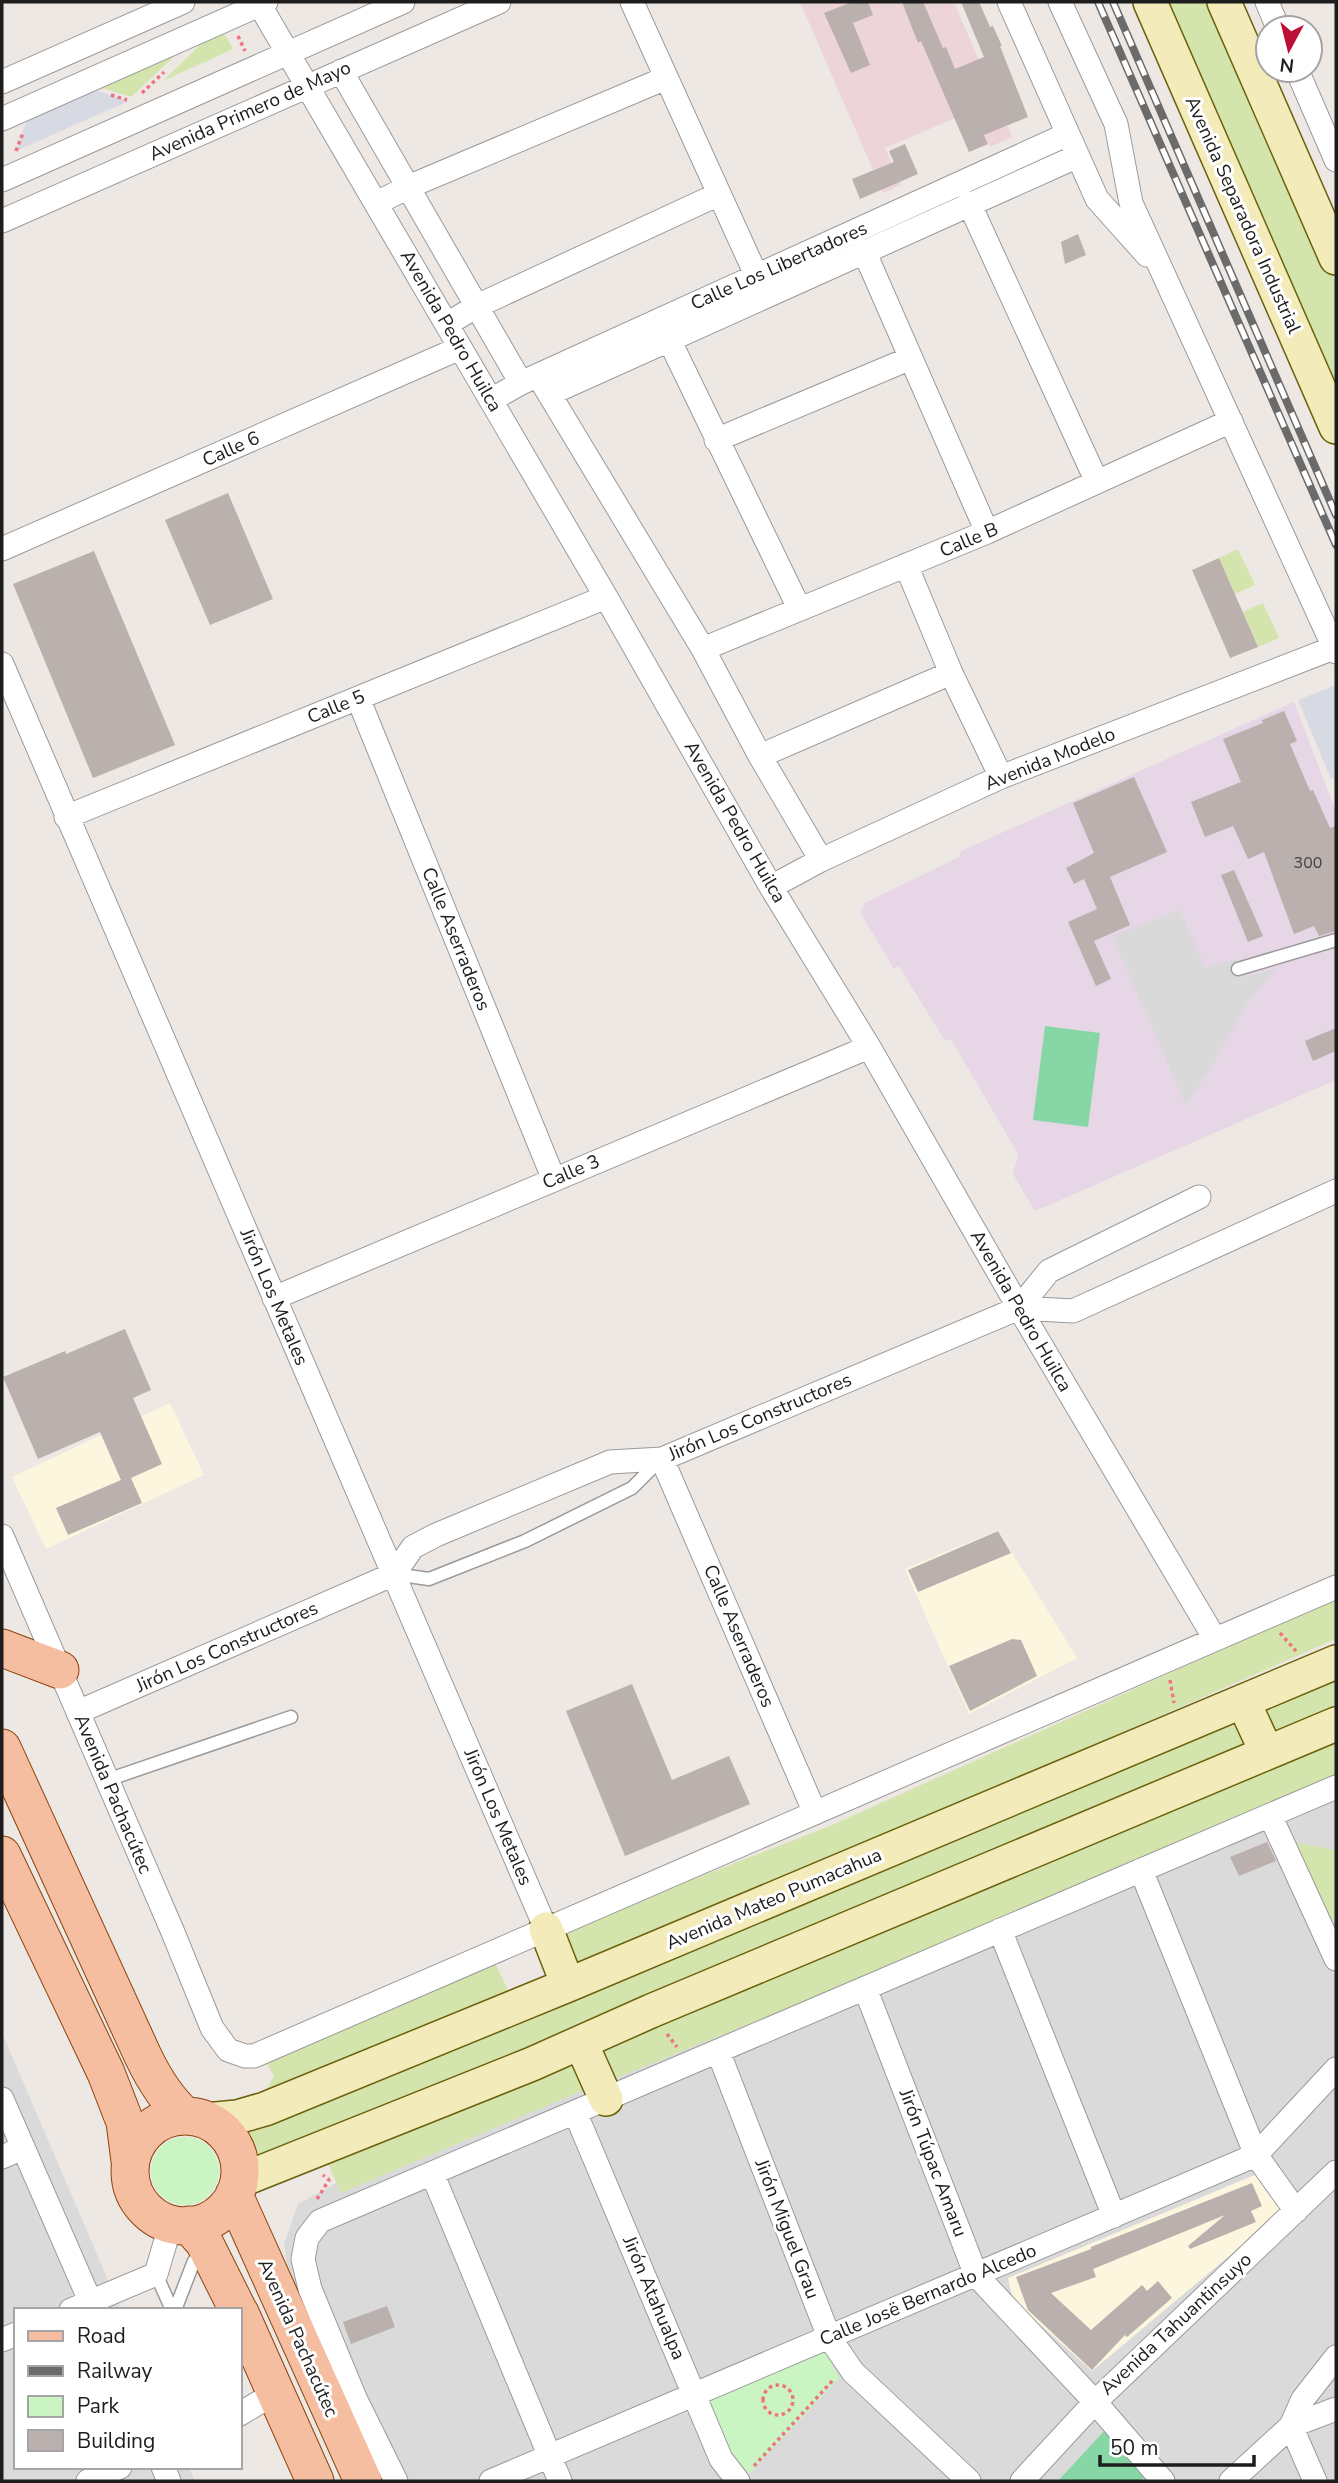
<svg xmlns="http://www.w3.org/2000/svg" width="1338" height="2483" font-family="'Nunito Sans',sans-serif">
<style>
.residential{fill:#dbdada}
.commercial{fill:#edd4d8}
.industrial{fill:#e6d6e6}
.education{fill:#fcf6de}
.grass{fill:#d4e4ad}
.park{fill:#caf5c3}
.pitch{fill:#87d7a6}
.parking{fill:#d9d9d9}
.plaza{fill:#d8dae3}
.building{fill:#bab0ad}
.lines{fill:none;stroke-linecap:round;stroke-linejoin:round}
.lane-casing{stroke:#9a9a9a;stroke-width:15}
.street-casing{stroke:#9a9a9a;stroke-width:25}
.secondary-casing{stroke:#6b610d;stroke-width:36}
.primary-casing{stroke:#8b440b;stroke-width:39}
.path{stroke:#ef7381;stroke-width:3.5;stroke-dasharray:3.5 3.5;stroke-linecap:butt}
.lane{stroke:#fff;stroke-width:12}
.street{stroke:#fff;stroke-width:23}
.secondary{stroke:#f4ebbb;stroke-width:33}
.primary{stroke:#f5bea1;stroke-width:37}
.rail-casing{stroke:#6b6b6b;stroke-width:8}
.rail{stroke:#fff;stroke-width:5;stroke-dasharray:16;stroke-linecap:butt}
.labels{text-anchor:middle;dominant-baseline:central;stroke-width:6;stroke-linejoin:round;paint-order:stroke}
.number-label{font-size:16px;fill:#444241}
.street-label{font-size:19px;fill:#1d1d1d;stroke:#fff}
</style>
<rect width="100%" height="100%" fill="#ede8e4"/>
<path class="residential" d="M1336,1764V2481H380L289,2280L284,2244L298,2204L373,2163L743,2001Z
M2,2033L121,2310H16V2467H189L195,2481H2Z"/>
<path class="commercial" d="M800,2H954L1012,137L990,147L974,110L885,148L901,185L883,193Z"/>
<path class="industrial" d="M1294,702L1336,812V1080L1035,1211L1013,1174L1018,1154L951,1039L945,1041L899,966L894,969L860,912L865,903L959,857L961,851Z"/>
<path class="education" d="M170,1403L204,1475L46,1549L12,1477Z
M998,1530L1077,1658L969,1714L905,1569Z
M1257,2174L1285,2209L1092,2371L1013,2300L1008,2278Z"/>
<path class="grass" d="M1163,2H1214L1336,283V399Z
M224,33L233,49L163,81L203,42Z
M178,53L131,97L99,87Z
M1238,549L1255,585L1235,594L1219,558Z
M1263,603L1279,638L1258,647L1243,612Z
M1336,1598V1639L689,1922L571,1969L556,1933L832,1825Z
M1336,1671V1711L244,2168L233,2139L225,2129Z
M1336,1738V1774L862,1978L616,2078L600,2040Z
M1292,1842L1336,1850V1919L1330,1922Z
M493,1959L510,1994L264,2093L274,2076L265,2060Z
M567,2054L584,2090L341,2193L326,2160Z"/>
<path class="park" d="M151 2171a34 34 0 1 1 68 0a34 34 0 1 1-68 0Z
M825,2350L839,2378L747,2476L728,2447L706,2401Z"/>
<path class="pitch" d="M1045,1026L1100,1033L1088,1127L1033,1120Z
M1105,2430L1150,2471L1141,2481H1058Z"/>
<path class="parking" d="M1180,910L1205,968L1235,959L1242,978L1277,969L1248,1002L1213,1064L1186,1105L1112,936Z"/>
<path class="plaza" d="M89,88L129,101L16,151L29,114Z
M1336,685V777L1331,779L1298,700Z"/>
<path class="building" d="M852,2H868L873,15L853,23L870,65L851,73L824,13Z
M902,2H923L943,48L946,47L955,69L984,57L961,2H979L990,27L993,26L1002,46H1000L1028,117L984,135L988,144L969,152L921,41L918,43Z
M905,144L918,174L860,199L852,179L894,162L889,151Z
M1078,234L1086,255L1065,264L1061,242Z
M228,493L273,599L210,625L165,520Z
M94,551L175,745L93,778L13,584Z
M1219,558L1258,647L1230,658L1192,570Z
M1284,711L1297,741L1290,744L1310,791L1313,790L1330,828L1336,826V931L1319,936L1314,926L1294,934L1264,852L1248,859L1233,826L1205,837L1191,802L1241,782L1223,739L1263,723L1262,720Z
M1134,777L1167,852L1110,877L1130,925L1094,941L1111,979L1096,986L1068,922L1097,909L1084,879L1074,884L1066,868L1094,853L1073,803Z
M1234,870L1263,936L1248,942L1221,875Z
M1336,1028V1051L1313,1061L1305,1041Z
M125,1329L151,1390L133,1398L162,1464L131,1478L142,1503L68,1535L56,1508L121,1480L100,1432L38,1459L3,1377L65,1351L66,1354Z
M998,1531L1011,1553L918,1592L908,1570Z
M1012,1639L1021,1640L1037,1676L970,1711L949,1666Z
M632,1684L672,1780L729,1756L750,1804L625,1856L566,1711Z
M1267,1842L1276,1861L1239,1876L1230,1857Z
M1252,2183L1262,2206L1251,2211L1256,2222L1190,2249L1188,2246L1225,2215L1093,2269L1096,2277L1051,2293L1091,2330L1142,2285L1147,2291L1158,2281L1172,2298L1127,2337L1125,2335L1092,2370L1028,2310L1016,2277L1091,2249V2247Z
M387,2306L395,2327L351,2344L343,2322Z"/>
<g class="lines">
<defs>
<path id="lane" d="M1238,969L1336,940
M394,1574L429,1579L525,1541L632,1488L660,1460
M107,1780L291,1717
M156,2274L172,2310
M175,2310L194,2261"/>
<path id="street" d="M258,2L606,597L771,887L869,1047L1019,1308L1215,1639
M632,2L757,277
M1009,2L1097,199L1147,255
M1060,2L1116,124L1131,203L1336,652
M1267,2L1278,28
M1297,70L1336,160
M341,71L521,383
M2,82L183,2
M2,119L266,2
M2,180L403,2
M377,203L408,187L666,78
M969,203L1097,482
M2,221L499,2
M864,251L987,532
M447,324L477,306L719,194
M663,327L799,608
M542,382L703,649L760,756L821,860
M549,394L1078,156
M491,400L521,383L1068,134
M716,440L911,358
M2,549L460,348
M906,565L951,673L1001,777
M703,649L987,532L1231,421
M2,664L546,1929
M358,698L554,1180
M760,756L951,673
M66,817L606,597
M771,887L821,860L1001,777L1336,647
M274,1298L869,1047
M1019,1308L1049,1271L1199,1197
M662,1459L815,1813
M2,1536L172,1930L212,2028L228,2050L245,2056H254L1336,1587
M78,1712L394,1574L413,1547L436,1535L610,1462L662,1459L1019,1308L1073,1311L1336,1191
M1270,1815L1336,1959
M1141,1870L1256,2155L1296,2211
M1000,1930L1114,2216
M865,1988L976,2275L1095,2402L1163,2481
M718,2051L829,2337L853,2372L969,2481
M2,2099L94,2310
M575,2112L721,2459L738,2481
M2,2157L23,2148
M432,2173L560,2481
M71,2310L156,2274L171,2223
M2,2340L16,2334
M240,2414L258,2403L278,2397
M1291,2426L1303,2399L1336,2357
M1291,2426L1315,2481
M163,2467L169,2481
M88,2481L120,2467
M396,2481L355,2398L310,2289L303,2259L307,2238L320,2221L1336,1787
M491,2481L1256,2155L1336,2069
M1022,2481L1095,2402L1336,2172
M1231,2481L1291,2426L1336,2409"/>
<path id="secondary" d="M1150,2L1336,427
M1224,2L1336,258
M1243,1701L1267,1753
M546,1929L568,1985
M581,2043L606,2099
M206,2120L237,2117L265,2109L568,1985L1336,1662
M239,2181L532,2064L651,2011L1336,1724"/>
<path id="primary" d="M2,1648L60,1670
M2,1748L143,2056C154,2079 166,2099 185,2116
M2,1855L106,2073L125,2122L130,2161
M130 2171a55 55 0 1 1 110 0a55 55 0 1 1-110 0Z
M234,2195L363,2481
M189,2225L204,2242L238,2310
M240,2313L315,2481"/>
</defs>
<use href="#lane" class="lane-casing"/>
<use href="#street" class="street-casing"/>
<use href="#secondary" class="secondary-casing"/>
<use href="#primary" class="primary-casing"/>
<path class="path" d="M238,36L245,51
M142,93L164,72
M111,95L127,100
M16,151L23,133
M1280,1633L1296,1651
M1170,1680L1174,1703
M667,2034L677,2047
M317,2199L329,2180L323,2175
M763 2400a15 15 0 1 1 30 0a15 15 0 1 1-30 0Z
M754,2466L834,2379"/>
<use href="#lane" class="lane"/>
<use href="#street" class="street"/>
<use href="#secondary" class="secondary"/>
<use href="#primary" class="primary"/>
<defs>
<path id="rail" d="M1098,2L1336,545
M1113,2L1336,515"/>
</defs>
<use href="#rail" class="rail-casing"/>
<use href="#rail" class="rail"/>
</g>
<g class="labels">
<g class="number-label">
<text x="1308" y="863">300</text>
</g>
<g class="street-label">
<text transform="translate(250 111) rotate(-24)">Avenida Primero de Mayo</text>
<text transform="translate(1243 215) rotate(66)">Avenida Separadora Industrial</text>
<text transform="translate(779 266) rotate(-24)">Calle Los Libertadores</text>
<text transform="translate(451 331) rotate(60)">Avenida Pedro Huilca</text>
<text transform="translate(231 449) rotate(-24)">Calle 6</text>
<text transform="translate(969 540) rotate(-23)">Calle B</text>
<text transform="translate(336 707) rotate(-22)">Calle 5</text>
<text transform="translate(1050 759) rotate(-22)">Avenida Modelo</text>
<text transform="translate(735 822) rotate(60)">Avenida Pedro Huilca</text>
<text transform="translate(456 939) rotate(68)">Calle Aserraderos</text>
<text transform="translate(571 1172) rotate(-23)">Calle 3</text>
<text transform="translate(274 1297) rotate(67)">Jirón Los Metales</text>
<text transform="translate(1021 1311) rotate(60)">Avenida Pedro Huilca</text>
<text transform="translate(760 1417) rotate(-23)">Jirón Los Constructores</text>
<text transform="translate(739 1636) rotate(67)">Calle Aserraderos</text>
<text transform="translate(227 1647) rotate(-24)">Jirón Los Constructores</text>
<text transform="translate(113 1794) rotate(67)">Avenida Pachacútec</text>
<text transform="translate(498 1817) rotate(67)">Jirón Los Metales</text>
<text transform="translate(774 1899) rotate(-23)">Avenida Mateo Pumacahua</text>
<text transform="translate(933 2163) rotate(69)">Jirón Túpac Amaru</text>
<text transform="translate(787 2229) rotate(69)">Jirón Miguel Grau</text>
<text transform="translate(928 2295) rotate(-23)">Calle Josë Bernardo Alcedo</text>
<text transform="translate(654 2298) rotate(67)">Jirón Atahualpa</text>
<text transform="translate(1176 2324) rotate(-43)">Avenida Tahuantinsuyo</text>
<text transform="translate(298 2338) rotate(66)">Avenida Pachacútec</text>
</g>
</g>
<rect width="1338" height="2483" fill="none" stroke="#1d1d1d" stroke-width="7"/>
<rect x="14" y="2308" width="228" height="161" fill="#ffffff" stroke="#a5a5a5" stroke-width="2"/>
<rect x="28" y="2331" width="35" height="10" fill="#f5bea1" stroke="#a5a5a5" stroke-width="2"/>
<text x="77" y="2343" font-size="21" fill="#1d1d1d">Road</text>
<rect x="28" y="2366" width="35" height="10" fill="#6b6b6b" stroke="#a5a5a5" stroke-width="2"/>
<text x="77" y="2378" font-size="21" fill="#1d1d1d">Railway</text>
<rect x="28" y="2396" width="35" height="21" fill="#caf5c3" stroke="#a5a5a5" stroke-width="2"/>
<text x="77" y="2413" font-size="21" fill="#1d1d1d">Park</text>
<rect x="28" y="2430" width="35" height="21" fill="#bab0ad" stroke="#a5a5a5" stroke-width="2"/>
<text x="77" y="2448" font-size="21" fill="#1d1d1d">Building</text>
<g transform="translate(1289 49) rotate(187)"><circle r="33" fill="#ffffff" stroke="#a5a5a5" stroke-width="2"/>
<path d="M0-5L12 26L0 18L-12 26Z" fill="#bb0f35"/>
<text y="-10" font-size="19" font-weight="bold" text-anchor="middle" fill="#1d1d1d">N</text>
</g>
<path d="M1100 2455v10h154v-10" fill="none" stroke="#1d1d1d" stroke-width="3.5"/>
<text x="1110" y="2455" font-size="21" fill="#1d1d1d" stroke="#ffffff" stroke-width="5" paint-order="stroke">50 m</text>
</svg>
